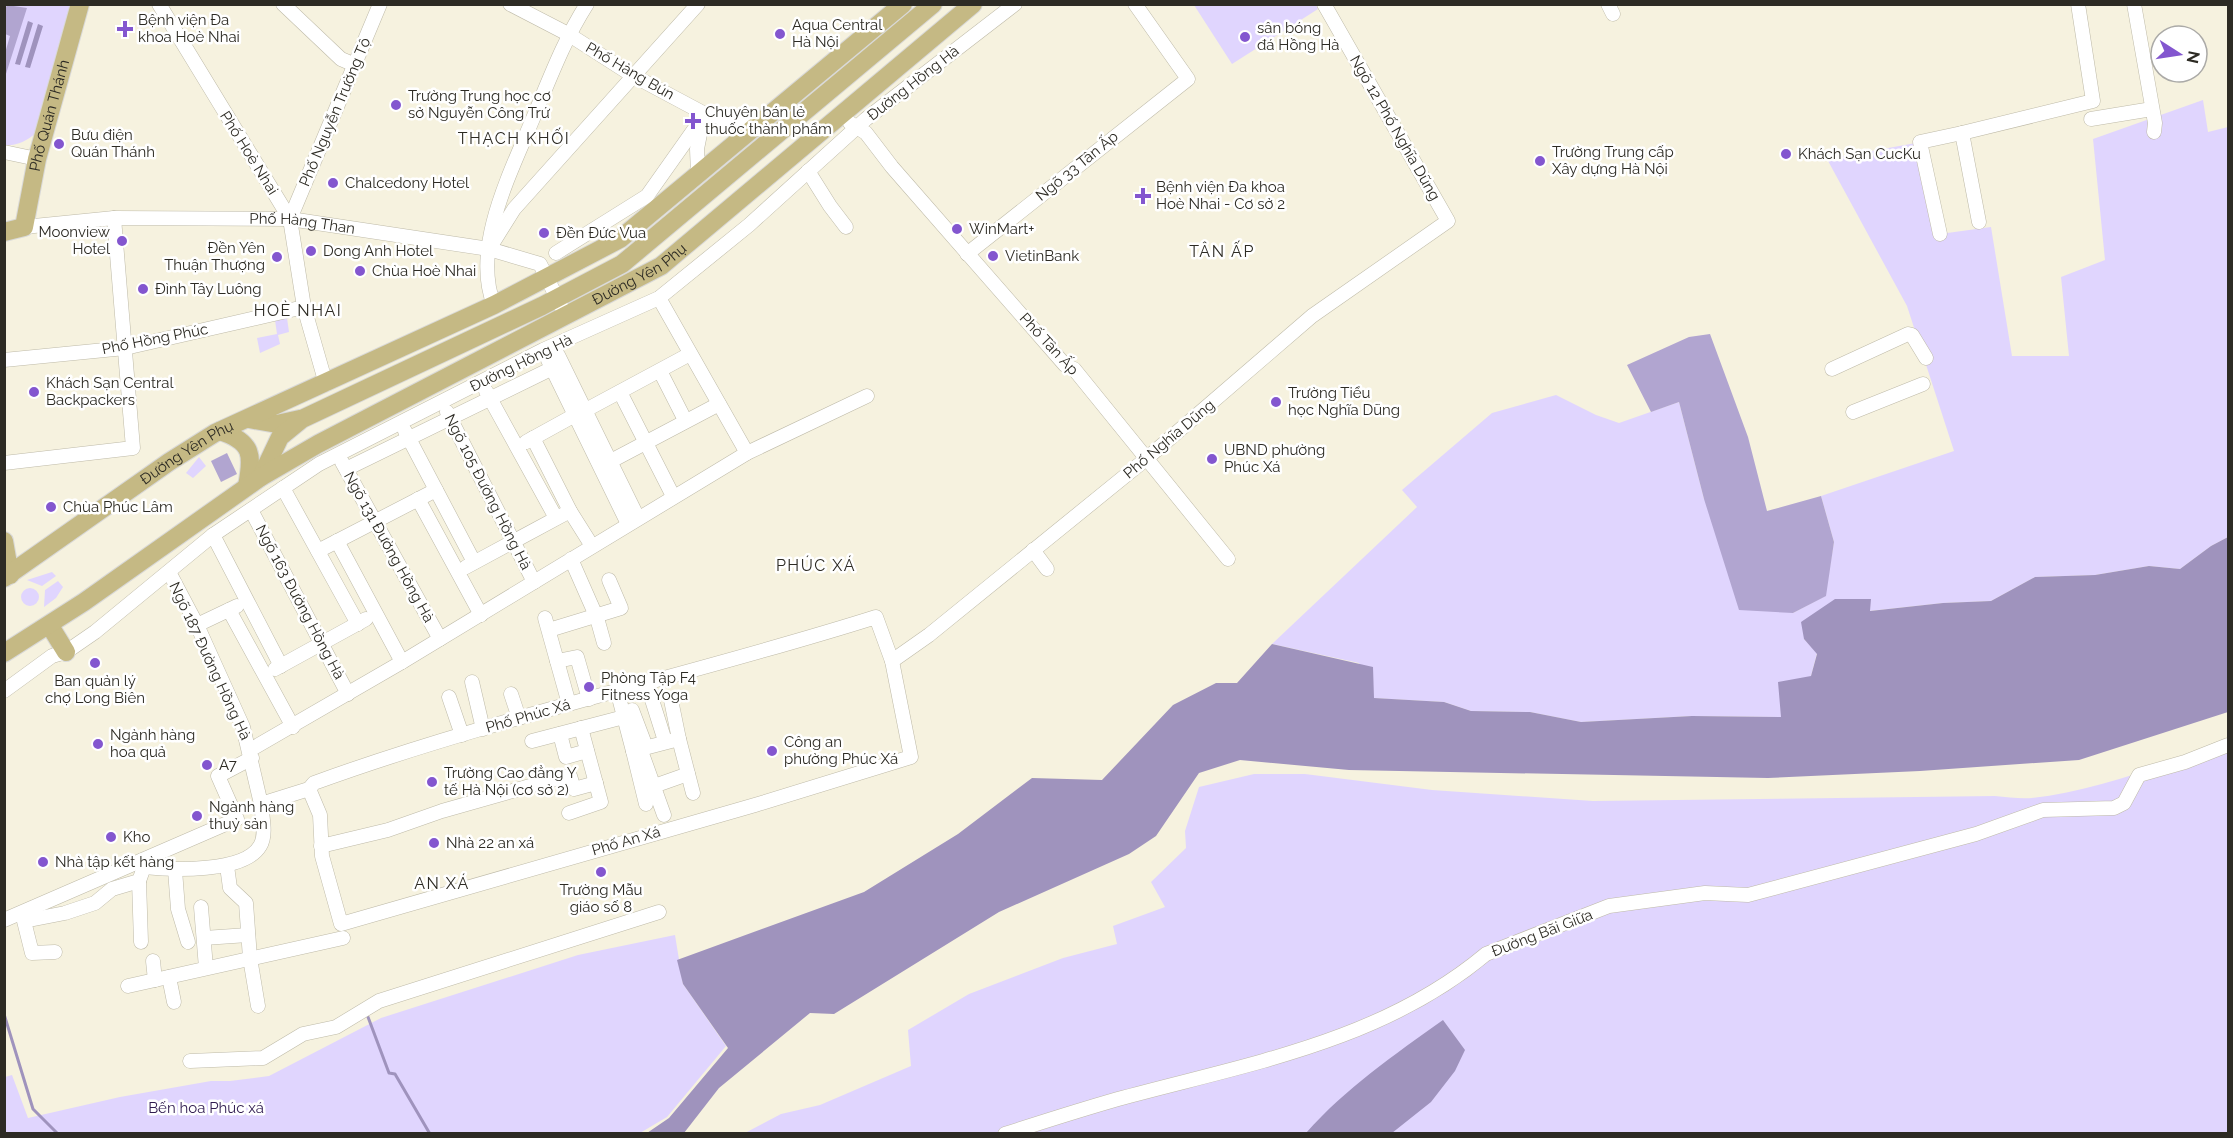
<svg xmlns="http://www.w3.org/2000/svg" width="2233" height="1138" font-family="Raleway,sans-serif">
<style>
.green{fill:#e0d5fe}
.forest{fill:#b1a5d0}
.water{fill:#9f93bd}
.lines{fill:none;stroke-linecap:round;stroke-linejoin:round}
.stream{stroke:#9f93bd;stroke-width:3}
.minor-casing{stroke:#bebaa8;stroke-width:15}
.major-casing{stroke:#d9d9d8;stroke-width:20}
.minor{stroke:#fff;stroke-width:14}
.major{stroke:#c5b984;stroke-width:18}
.poi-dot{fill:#8356cf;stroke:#fff;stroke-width:2}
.labels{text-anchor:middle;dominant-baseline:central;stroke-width:5;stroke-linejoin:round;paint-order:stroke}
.poi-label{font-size:15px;fill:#2d2b24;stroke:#fff;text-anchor:start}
.street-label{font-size:15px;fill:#2d2b24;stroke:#fff}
.park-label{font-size:15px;fill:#301c50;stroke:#fff}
.neighbourhood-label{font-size:16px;letter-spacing:1.5px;fill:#2d2b24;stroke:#fff}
</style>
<rect width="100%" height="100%" fill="#f6f2df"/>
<path class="green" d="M7,5H71L35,134C26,141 17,146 5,145L4,10Z
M1316,5L1318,9L1232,64L1194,5Z
M2203,100L2208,132L2228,127V537L2211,546L2180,569L2149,566L2095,575L2035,577L1991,601L1943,603L1869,611L1870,599L1804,639L1817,653L1811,676L1781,717L1692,716L1581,722L1530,712L1471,711L1444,702L1373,698L1359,663L1272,644L1417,507L1402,490L1492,413L1556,395L1596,415L1619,423L1679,402L1704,499L1793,613L1825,596L1834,542L1821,496L1954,451L1907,306L1827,159L1916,143L1940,234L1991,227L2012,356H2069L2061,277L2105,260L2093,139Z
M287,318L289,332L278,335L280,344L260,353L257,338L277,334L275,320Z
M199,457L206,466L193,478L186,473Z
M52,572L56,576L42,586L27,580Z
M58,581L63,587L56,598L44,607L45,590Z
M21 597a9 9 0 1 1 18 0a9 9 0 1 1-18 0Z
M2228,743V1133L743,1134L781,1114L820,1105L911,1066L908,1030L969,994L1063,958L1117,944L1113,926L1165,907L1151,882L1186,848L1185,831L1199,787L1254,774H1305L1432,790L1593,801L1995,796C2007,797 2020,799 2032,798C2097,791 2166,763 2228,743Z
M675,935L683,984L726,1046L667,1117L640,1133L5,1134V1077L12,1075L28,1118L120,1097L211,1081H230L269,1076L381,1018L578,955Z"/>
<path class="forest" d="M7,5L27,8L5,77V53L10,36L5,34V10Z
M1710,334L1748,437L1767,511L1821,496L1834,542L1826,596L1793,613L1739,610L1704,499L1679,402L1651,412L1627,365L1689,337Z
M227,453L237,474L221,482L211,461Z"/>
<path class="water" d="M28,21L33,23L20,65L15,64Z
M38,24L43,26L30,68L25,67Z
M2228,537V712L2079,760L1920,771L1768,778L1349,770L1240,760L1199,773L1156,836L1129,854L999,912L834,1014L810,1013L719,1088L684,1133H647L669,1118L728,1048L683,984L677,960L864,892L958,834L1032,778L1102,780L1173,705L1216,683H1237L1272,644L1373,667L1374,698L1444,702L1471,711L1530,712L1581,722L1692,716L1781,717L1778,682L1811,676L1817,654L1804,639L1801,622L1835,599H1871L1870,611L1943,603L1991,601L2035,577L2095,575L2149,566L2180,569L2211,546Z
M1443,1020L1465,1050L1455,1071L1431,1102L1392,1133H1306C1346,1088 1394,1055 1443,1020Z"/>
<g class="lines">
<path class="stream" d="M4,1014L33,1109L58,1134
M368,1017L389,1073L395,1074L430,1134"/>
<defs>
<g id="minor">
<path d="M159,4L290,219L304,307L326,384"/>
<path d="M283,4L341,59L355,65"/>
<path d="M510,4L568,34L632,75L705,114L756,126"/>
<path d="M1608,4L1613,14"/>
<path d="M2134,4L2155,123L2154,132"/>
<path d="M2091,119L2152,109"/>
<path d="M850,123L866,133L892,167L1065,365L1074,369L1228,559"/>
<path d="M4,152L37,159"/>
<path d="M808,171L830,206L846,227"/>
<path d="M698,174L697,149L702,124"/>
<path d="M290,219L380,4"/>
<path d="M1979,222L1962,133L2093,101L2078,4"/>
<path id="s1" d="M24,227L114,218L290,219L489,249L540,264L561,306"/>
<path d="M1940,234L1920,142L1962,133"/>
<path d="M489,249L514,209L698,4"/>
<path d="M556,253L647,196L705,114"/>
<path d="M967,254L1188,79L1135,4"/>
<path d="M659,298L747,453"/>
<path d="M494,305C471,247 512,170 534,116C550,78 564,40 587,4"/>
<path d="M558,355L638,518"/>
<path d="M4,360L125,348L304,307"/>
<path d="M548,360L628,524"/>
<path d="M1832,369L1908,334L1912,335L1926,358"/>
<path d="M660,371L685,420"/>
<path d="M486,391L556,518"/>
<path d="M620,392L673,496"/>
<path d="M584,411L690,354"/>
<path d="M447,412L534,582"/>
<path d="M1853,412L1923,384"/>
<path d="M405,431L474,562"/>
<path d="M533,438L570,511L592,546"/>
<path d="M526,442L575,415"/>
<path d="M342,462L440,639"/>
<path d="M609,462L719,404"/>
<path d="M4,463L133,448L114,218"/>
<path d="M346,469L561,364"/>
<path d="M283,488L358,624"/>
<path d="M418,499L481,615"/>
<path d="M251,510L348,694"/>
<path d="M213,535L281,666"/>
<path d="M337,541L402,662"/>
<path d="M1033,550L1047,569"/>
<path d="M318,551L436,490"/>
<path d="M571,559L597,618L604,643"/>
<path d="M466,567L570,511"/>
<path d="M169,572L197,625L243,727L261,804L309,789L314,783C498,716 690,676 876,617L892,661L911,757L755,805L341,924L322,856L320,815L309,789"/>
<path d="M229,610L293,727"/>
<path d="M545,618L569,704"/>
<path d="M197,625L237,606"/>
<path d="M549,630L621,608L609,580"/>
<path d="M557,661L577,657L589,699"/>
<path d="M892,661L929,635L1146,459L1312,316L1448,221L1324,4"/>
<path d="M275,669L366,619"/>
<path d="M646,681L665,741"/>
<path d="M472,682L483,729"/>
<path d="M617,690L633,751L679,739L671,700"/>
<path d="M4,691L52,656L66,652L95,632L213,535L319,464L543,350L659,298L749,225L866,119L1015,4"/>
<path d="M511,694L519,718"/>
<path d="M449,697L462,735"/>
<path d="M632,710L646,747"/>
<path d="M560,734L566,757L587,751"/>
<path d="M679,739L693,793"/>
<path d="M532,741L624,717"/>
<path d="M640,748L664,815"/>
<path d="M250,750L402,662L747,453L867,396"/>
<path d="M633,751L646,804"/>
<path d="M654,786L688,774"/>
<path d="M569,813L601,802L581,728"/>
<path d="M321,846L388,830L442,811L558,778L570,776L574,789L596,783"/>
<path d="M227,866L230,888L246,903L250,958L258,1006"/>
<path d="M175,870L178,909L188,942"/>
<path d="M139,881L141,942"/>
<path d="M201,907L206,968"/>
<path d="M4,920L237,819L218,776L252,758"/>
<path d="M204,938L248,935"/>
<path d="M55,952L32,953L24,921L65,913L95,903L112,889L139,881L144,867C172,870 244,873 260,846C267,835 262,816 261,804"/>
<path d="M153,961L155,980"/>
<path d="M169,977L174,1002"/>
<path d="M128,986L343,938"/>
<path d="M190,1061L263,1058L303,1034L336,1027L379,1001L659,912"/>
<path d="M1005,1134C1042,1122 1080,1110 1118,1099C1246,1064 1381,1042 1486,954L1609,906L1705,893L1748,895L1976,834L2043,810L2114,808L2124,803L2139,775L2185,762L2228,745"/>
</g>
<g id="major">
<path id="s2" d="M4,232L24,227L37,159L80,4"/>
<path d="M249,419L277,424L300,419"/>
<path d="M220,431C253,442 253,455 247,486"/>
<path d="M261,477L280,437L302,419L542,306L622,264L933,4"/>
<path d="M4,541L10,575"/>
<path id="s3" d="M4,578L169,462L215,433L494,305L620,239L903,4"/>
<path d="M50,626L66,652"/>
<path id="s4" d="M4,653L84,602L261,477L318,444L661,266L973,4"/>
</g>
</defs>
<use href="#minor" class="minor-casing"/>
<use href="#major" class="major-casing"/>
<use href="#minor" class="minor"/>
<use href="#major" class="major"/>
</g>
<g class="poi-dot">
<path d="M122 20h6v6h6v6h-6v6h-6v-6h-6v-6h6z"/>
<circle cx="780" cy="34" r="6"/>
<circle cx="1245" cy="37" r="6"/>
<circle cx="396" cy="105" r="6"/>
<path d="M690 112h6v6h6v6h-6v6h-6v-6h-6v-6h6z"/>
<circle cx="59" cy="144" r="6"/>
<circle cx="1786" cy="154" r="6"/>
<circle cx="1540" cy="161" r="6"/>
<circle cx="333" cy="183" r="6"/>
<path d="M1140 187h6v6h6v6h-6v6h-6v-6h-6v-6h6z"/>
<circle cx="957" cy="229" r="6"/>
<circle cx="544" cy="233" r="6"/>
<circle cx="122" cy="241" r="6"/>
<circle cx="311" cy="251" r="6"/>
<circle cx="993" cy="256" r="6"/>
<circle cx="277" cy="257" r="6"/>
<circle cx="360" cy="271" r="6"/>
<circle cx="143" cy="289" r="6"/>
<circle cx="34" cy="392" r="6"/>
<circle cx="1276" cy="402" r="6"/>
<circle cx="1212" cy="459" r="6"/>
<circle cx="51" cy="507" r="6"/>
<circle cx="95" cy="663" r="6"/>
<circle cx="589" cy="687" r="6"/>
<circle cx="98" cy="744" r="6"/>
<circle cx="772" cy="751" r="6"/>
<circle cx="207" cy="765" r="6"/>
<circle cx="432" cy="782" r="6"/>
<circle cx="197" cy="816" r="6"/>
<circle cx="111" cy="837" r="6"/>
<circle cx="434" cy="843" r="6"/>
<circle cx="43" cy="862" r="6"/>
<circle cx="601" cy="872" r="6"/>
</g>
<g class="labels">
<g class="poi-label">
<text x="138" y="20">Bệnh viện Đa<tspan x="138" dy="17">khoa Hoè Nhai</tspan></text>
<text x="792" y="25">Aqua Central<tspan x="792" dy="17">Hà Nội</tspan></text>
<text x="1257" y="28">sân bóng<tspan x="1257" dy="17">đá Hồng Hà</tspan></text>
<text x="408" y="96">Trường Trung học cơ<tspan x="408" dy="17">sở Nguyễn Công Trứ</tspan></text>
<text x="705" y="112">Chuyên bán lẻ<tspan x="705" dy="17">thuốc thành phẩm</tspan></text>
<text x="71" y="135">Bưu điện<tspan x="71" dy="17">Quán Thánh</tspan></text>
<text x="1552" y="152">Trường Trung cấp<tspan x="1552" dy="17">Xây dựng Hà Nội</tspan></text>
<text x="1798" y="154">Khách Sạn CucKu</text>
<text x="345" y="183">Chalcedony Hotel</text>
<text x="1156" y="187">Bệnh viện Đa khoa<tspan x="1156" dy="17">Hoè Nhai - Cơ sở 2</tspan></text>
<text x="969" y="229">WinMart+</text>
<text x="110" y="232" text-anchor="end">Moonview<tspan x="110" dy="17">Hotel</tspan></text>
<text x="556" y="233">Đền Đức Vua</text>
<text x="265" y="248" text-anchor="end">Đền Yên<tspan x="265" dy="17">Thuận Thượng</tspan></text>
<text x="323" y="251">Dong Anh Hotel</text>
<text x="1005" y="256">VietinBank</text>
<text x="372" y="271">Chùa Hoè Nhai</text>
<text x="155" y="289">Đình Tây Luông</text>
<text x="46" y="383">Khách Sạn Central<tspan x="46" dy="17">Backpackers</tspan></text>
<text x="1288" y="393">Trường Tiểu<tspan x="1288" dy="17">học Nghĩa Dũng</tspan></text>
<text x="1224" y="450">UBND phường<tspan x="1224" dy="17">Phúc Xá</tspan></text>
<text x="63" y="507">Chùa Phúc Lâm</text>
<text x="601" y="678">Phòng Tập F4<tspan x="601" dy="17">Fitness Yoga</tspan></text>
<text x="95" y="681" text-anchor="middle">Ban quản lý<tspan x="95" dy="17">chợ Long Biên</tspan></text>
<text x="110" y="735">Ngành hàng<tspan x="110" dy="17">hoa quả</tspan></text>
<text x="784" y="742">Công an<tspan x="784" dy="17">phường Phúc Xá</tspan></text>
<text x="219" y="765">A7</text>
<text x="444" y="773">Trường Cao đẳng Y<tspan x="444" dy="17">tế Hà Nội (cơ sở 2)</tspan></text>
<text x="209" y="807">Ngành hàng<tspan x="209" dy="17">thuỷ sản</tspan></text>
<text x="123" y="837">Kho</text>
<text x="446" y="843">Nhà 22 an xá</text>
<text x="55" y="862">Nhà tập kết hàng</text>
<text x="601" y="890" text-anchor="middle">Trường Mẫu<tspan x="601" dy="17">giáo số 8</tspan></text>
</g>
<g class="street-label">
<text transform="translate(630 71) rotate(30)">Phố Hàng Bún</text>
<text transform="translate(913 83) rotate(-38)">Đường Hồng Hà</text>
<text transform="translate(335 112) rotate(-67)">Phố Nguyễn Trường Tộ</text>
<text stroke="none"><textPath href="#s2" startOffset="135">Phố Quán Thánh</textPath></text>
<text transform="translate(1395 128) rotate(60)">Ngõ 12 Phố Nghĩa Dũng</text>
<text transform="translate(249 153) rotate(58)">Phố Hoè Nhai</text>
<text transform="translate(1077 166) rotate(-39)">Ngõ 33 Tân Ấp</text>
<text stroke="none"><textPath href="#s1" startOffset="279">Phố Hàng Than</textPath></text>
<text stroke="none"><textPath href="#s4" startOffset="741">Đường Yên Phụ</textPath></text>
<text transform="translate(155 339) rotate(-11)">Phố Hồng Phúc</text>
<text transform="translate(1049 344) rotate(47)">Phố Tân Ấp</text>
<text transform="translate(521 363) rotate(-26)">Đường Hồng Hà</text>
<text transform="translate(1169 439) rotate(-40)">Phố Nghĩa Dũng</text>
<text stroke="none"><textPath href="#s3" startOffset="222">Đường Yên Phụ</textPath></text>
<text transform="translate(488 492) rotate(63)">Ngõ 105 Đường Hồng Hà</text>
<text transform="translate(389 547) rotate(61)">Ngõ 131 Đường Hồng Hà</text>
<text transform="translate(300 602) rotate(62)">Ngõ 163 Đường Hồng Hà</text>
<text transform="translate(210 661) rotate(65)">Ngõ 187 Đường Hồng Hà</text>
<text transform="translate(528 716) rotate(-16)">Phố Phúc Xá</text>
<text transform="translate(626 841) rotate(-16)">Phố An Xá</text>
<text transform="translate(1542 933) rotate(-21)">Đường Bãi Giữa</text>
</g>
<g class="park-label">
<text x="206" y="1108">Bến hoa Phúc xá</text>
</g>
<g class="neighbourhood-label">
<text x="514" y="138">THẠCH KHỐI</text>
<text x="1222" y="251">TÂN ẤP</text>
<text x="298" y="310">HOÈ NHAI</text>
<text x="816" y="565">PHÚC XÁ</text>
<text x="442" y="883">AN XÁ</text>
</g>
</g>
<rect width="2233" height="1138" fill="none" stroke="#2d2b24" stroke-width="12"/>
<g transform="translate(2179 54) rotate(102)"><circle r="28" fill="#ffffff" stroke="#abaaa7" stroke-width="1.5"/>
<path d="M0-4.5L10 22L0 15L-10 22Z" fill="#8356cf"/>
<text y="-9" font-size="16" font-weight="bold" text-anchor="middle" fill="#2d2b24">N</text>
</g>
</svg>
